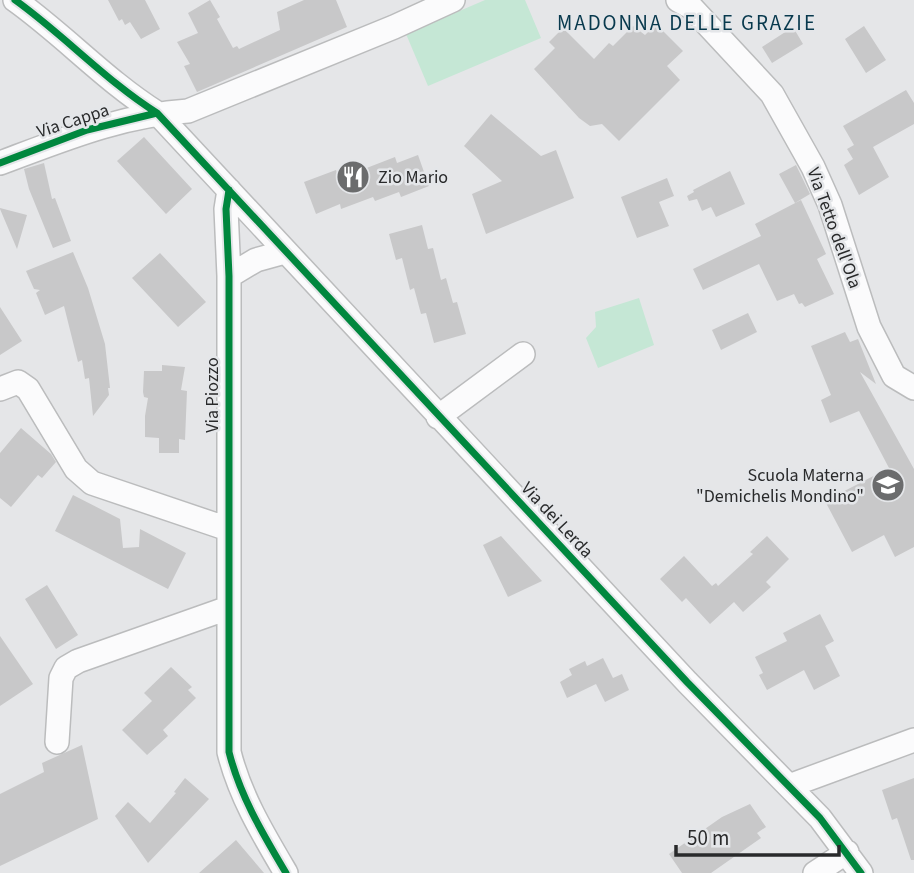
<svg xmlns="http://www.w3.org/2000/svg" width="914" height="873" font-family="'Source Sans 3',sans-serif">
<style>
.green{fill:#c5e7d5}
.building{fill:#c8c8c9}
.lines{fill:none;stroke-linecap:round;stroke-linejoin:round}
.minor-casing{stroke:#bbbcbd;stroke-width:26}
.minor{stroke:#fbfbfc;stroke-width:23}
.cycleway-casing{stroke:#e4e6e9;stroke-width:11}
.cycleway{stroke:#00873e;stroke-width:7}
.labels{text-anchor:middle;dominant-baseline:central;stroke-width:5;stroke-linejoin:round;paint-order:stroke}
.street-label{font-size:18px;fill:#292a2b;stroke:#e4e6e9}
.poi-label{font-size:18px;fill:#292a2b;stroke:#e4e6e9;text-anchor:start}
.quarter-label{font-size:21px;letter-spacing:2px;fill:#08394d;stroke:#e4e6e9}
</style>
<rect width="100%" height="100%" fill="#e5e6e8"/>
<path class="green" d="M485,0H525L541,38L428,86L406,34Z
M639,298L654,345L598,368L586,338L596,327L595,312Z"/>
<path class="building" d="M108,0H145L160,29L141,39L130,22L125,25L122,19L119,21Z
M210,0L220,17L217,19L233,48L237,46L239,49L280,30L277,12L304,0H336L347,27L197,92L184,66L190,64L177,42L198,33L188,13Z
M656,24L683,51L667,66L680,80L619,141L602,124L590,126L579,118L534,69L555,48L549,42L563,28L594,59L609,43L613,46L633,26L645,35Z
M864,26L886,60L866,73L845,39Z
M793,27L803,44L772,63L762,47Z
M906,90L914,103V124L873,147L889,177L859,195L844,165L853,159L847,149L854,145L843,126Z
M491,114L541,156L556,150L574,198L486,234L472,194L502,181L464,146Z
M144,137L192,189L166,214L117,161Z
M418,155L429,186L401,197L399,192L375,201L373,197L341,209L340,204L316,214L304,182L336,170L338,175L362,166L364,169L395,157L397,163Z
M44,163L52,199L55,198L71,241L53,248L29,189L24,169Z
M796,165L810,194L795,203L779,174Z
M730,171L745,204L716,217L711,207L702,211L697,199L689,201L687,196L694,192L693,190Z
M667,178L674,196L659,202L669,226L637,238L621,197Z
M801,200L826,254L817,259L834,294L805,307L802,303L799,304L794,294L777,301L759,264L703,290L693,269L761,236L755,224Z
M0,208L27,215L17,249L0,209Z
M422,225L428,249L433,248L441,280L446,278L453,303L457,302L466,334L434,343L426,313L421,314L414,288L410,290L402,258L396,260L389,234Z
M73,252L88,288L105,344L110,388H108L109,395L93,416L89,378L85,379L82,360L78,362L64,306L45,315L36,293L40,290L34,289L26,271Z
M160,253L206,302L178,327L132,278Z
M0,307L22,341L0,355Z
M748,313L757,332L721,350L712,330Z
M845,332L850,342L858,339L876,384L860,372L914,469V547L895,557L884,535L852,552L825,501L889,468L859,411L830,423L821,400L831,395L811,346Z
M162,365L185,367L181,390L187,391L185,440L179,439V453H159V438L145,437V416L148,398L144,397L143,392L144,371H162Z
M21,428L51,454L56,462L42,478L38,475L11,507L0,498V453Z
M73,495L120,519L123,548L139,547L140,529L186,553L168,589L55,531Z
M501,536L542,581L508,597L483,545Z
M767,536L789,559L766,582L771,587L743,612L734,602L710,624L686,598L682,602L660,579L684,556L712,586L716,583L718,586L753,554L750,552Z
M47,585L78,635L56,649L25,599Z
M820,614L834,641L825,646L840,676L814,690L804,670L767,690L759,675L763,673L755,657L787,641L783,633Z
M0,636L33,684L0,706Z
M603,658L613,678L622,674L629,690L605,702L596,684L567,698L560,682L572,675L569,669L585,661L587,666Z
M171,667L192,687L188,690L196,698L163,730L168,736L147,755L122,730L152,701L144,693Z
M82,745L98,819L0,866V794L44,772L42,763Z
M185,778L209,799L148,863L115,816L128,802L150,823L176,793L174,792Z
M914,778V860H911L897,818L892,820L882,790Z
M750,804L766,827L757,833L761,838L711,873H682L669,854L722,817Z
M236,840L264,873H199Z"/>
<g class="lines">
<defs>
<path id="minor" d="M15,0C64,35 106,81 157,113L687,682L820,818L861,873
M678,0L691,7L772,94L813,167L830,205L869,327L894,376L914,388
M0,163C62,140 121,115 188,111L394,27L453,0
M229,190L226,209L229,276V752C240,796 263,834 286,873
M229,276L256,260L285,252
M0,389L18,382L28,389L76,469L92,483L228,529
M438,417L523,354
M57,742L61,678L66,668L78,661L228,608
M789,786L914,740
M815,873L847,852"/>
</defs>
<use href="#minor" class="minor-casing"/>
<use href="#minor" class="minor"/>
<defs>
<path id="cycleway" d="M15,0C64,35 106,81 157,113L687,682L820,818L861,873
M0,163L87,130L157,113
M229,190L226,209L229,276V752C240,796 263,834 286,873"/>
</defs>
<use href="#cycleway" class="cycleway-casing"/>
<use href="#cycleway" class="cycleway"/>
</g>
<defs>
<symbol id="restaurant-disc" viewBox="-11 -11 22 22"><circle r="9.5" fill="#6b6c6d" stroke="#e4e6e9"/><path d="M-5-6h1v4h1v-4h1v4h1v-4h1v5L-1.5 .5V6h-2V.5L-5-1ZM5-6V6H3V1.5H1.5Q1.5-4 5-6Z" fill="#fff"/></symbol>
<symbol id="school-disc" viewBox="-11 -11 22 22"><circle r="9.5" fill="#6b6c6d" stroke="#e4e6e9"/><path d="M0-5L7-2L0 1L-7-2ZM-4 1L0 2.5L4 1V4Q0 6-4 4Z" fill="#fff"/></symbol>
</defs>
<g fill-rule="evenodd">
<use href="#restaurant-disc" x="334" y="158" width="38" height="38"/>
<use href="#school-disc" x="869" y="466" width="38" height="38"/>
</g>
<g class="labels">
<g class="street-label">
<text transform="translate(73 121) rotate(-18)">Via Cappa</text>
<text transform="translate(834 228) rotate(70)">Via Tetto dell'Ola</text>
<text transform="translate(212 395) rotate(-90)">Via Piozzo</text>
<text transform="translate(557 520) rotate(47)">Via dei Lerda</text>
</g>
<g class="poi-label">
<text x="378" y="177">Zio Mario</text>
<text x="864" y="475" text-anchor="end">Scuola Materna<tspan x="864" dy="21">"Demichelis Mondino"</tspan></text>
</g>
<g class="quarter-label">
<text x="687" y="23">MADONNA DELLE GRAZIE</text>
</g>
</g>
<path d="M676 845v10h163v-10" fill="none" stroke="#292a2b" stroke-width="3.5"/>
<text x="687" y="845" font-size="21" fill="#292a2b" stroke="#e4e6e9" stroke-width="5" paint-order="stroke">50 m</text>
</svg>
